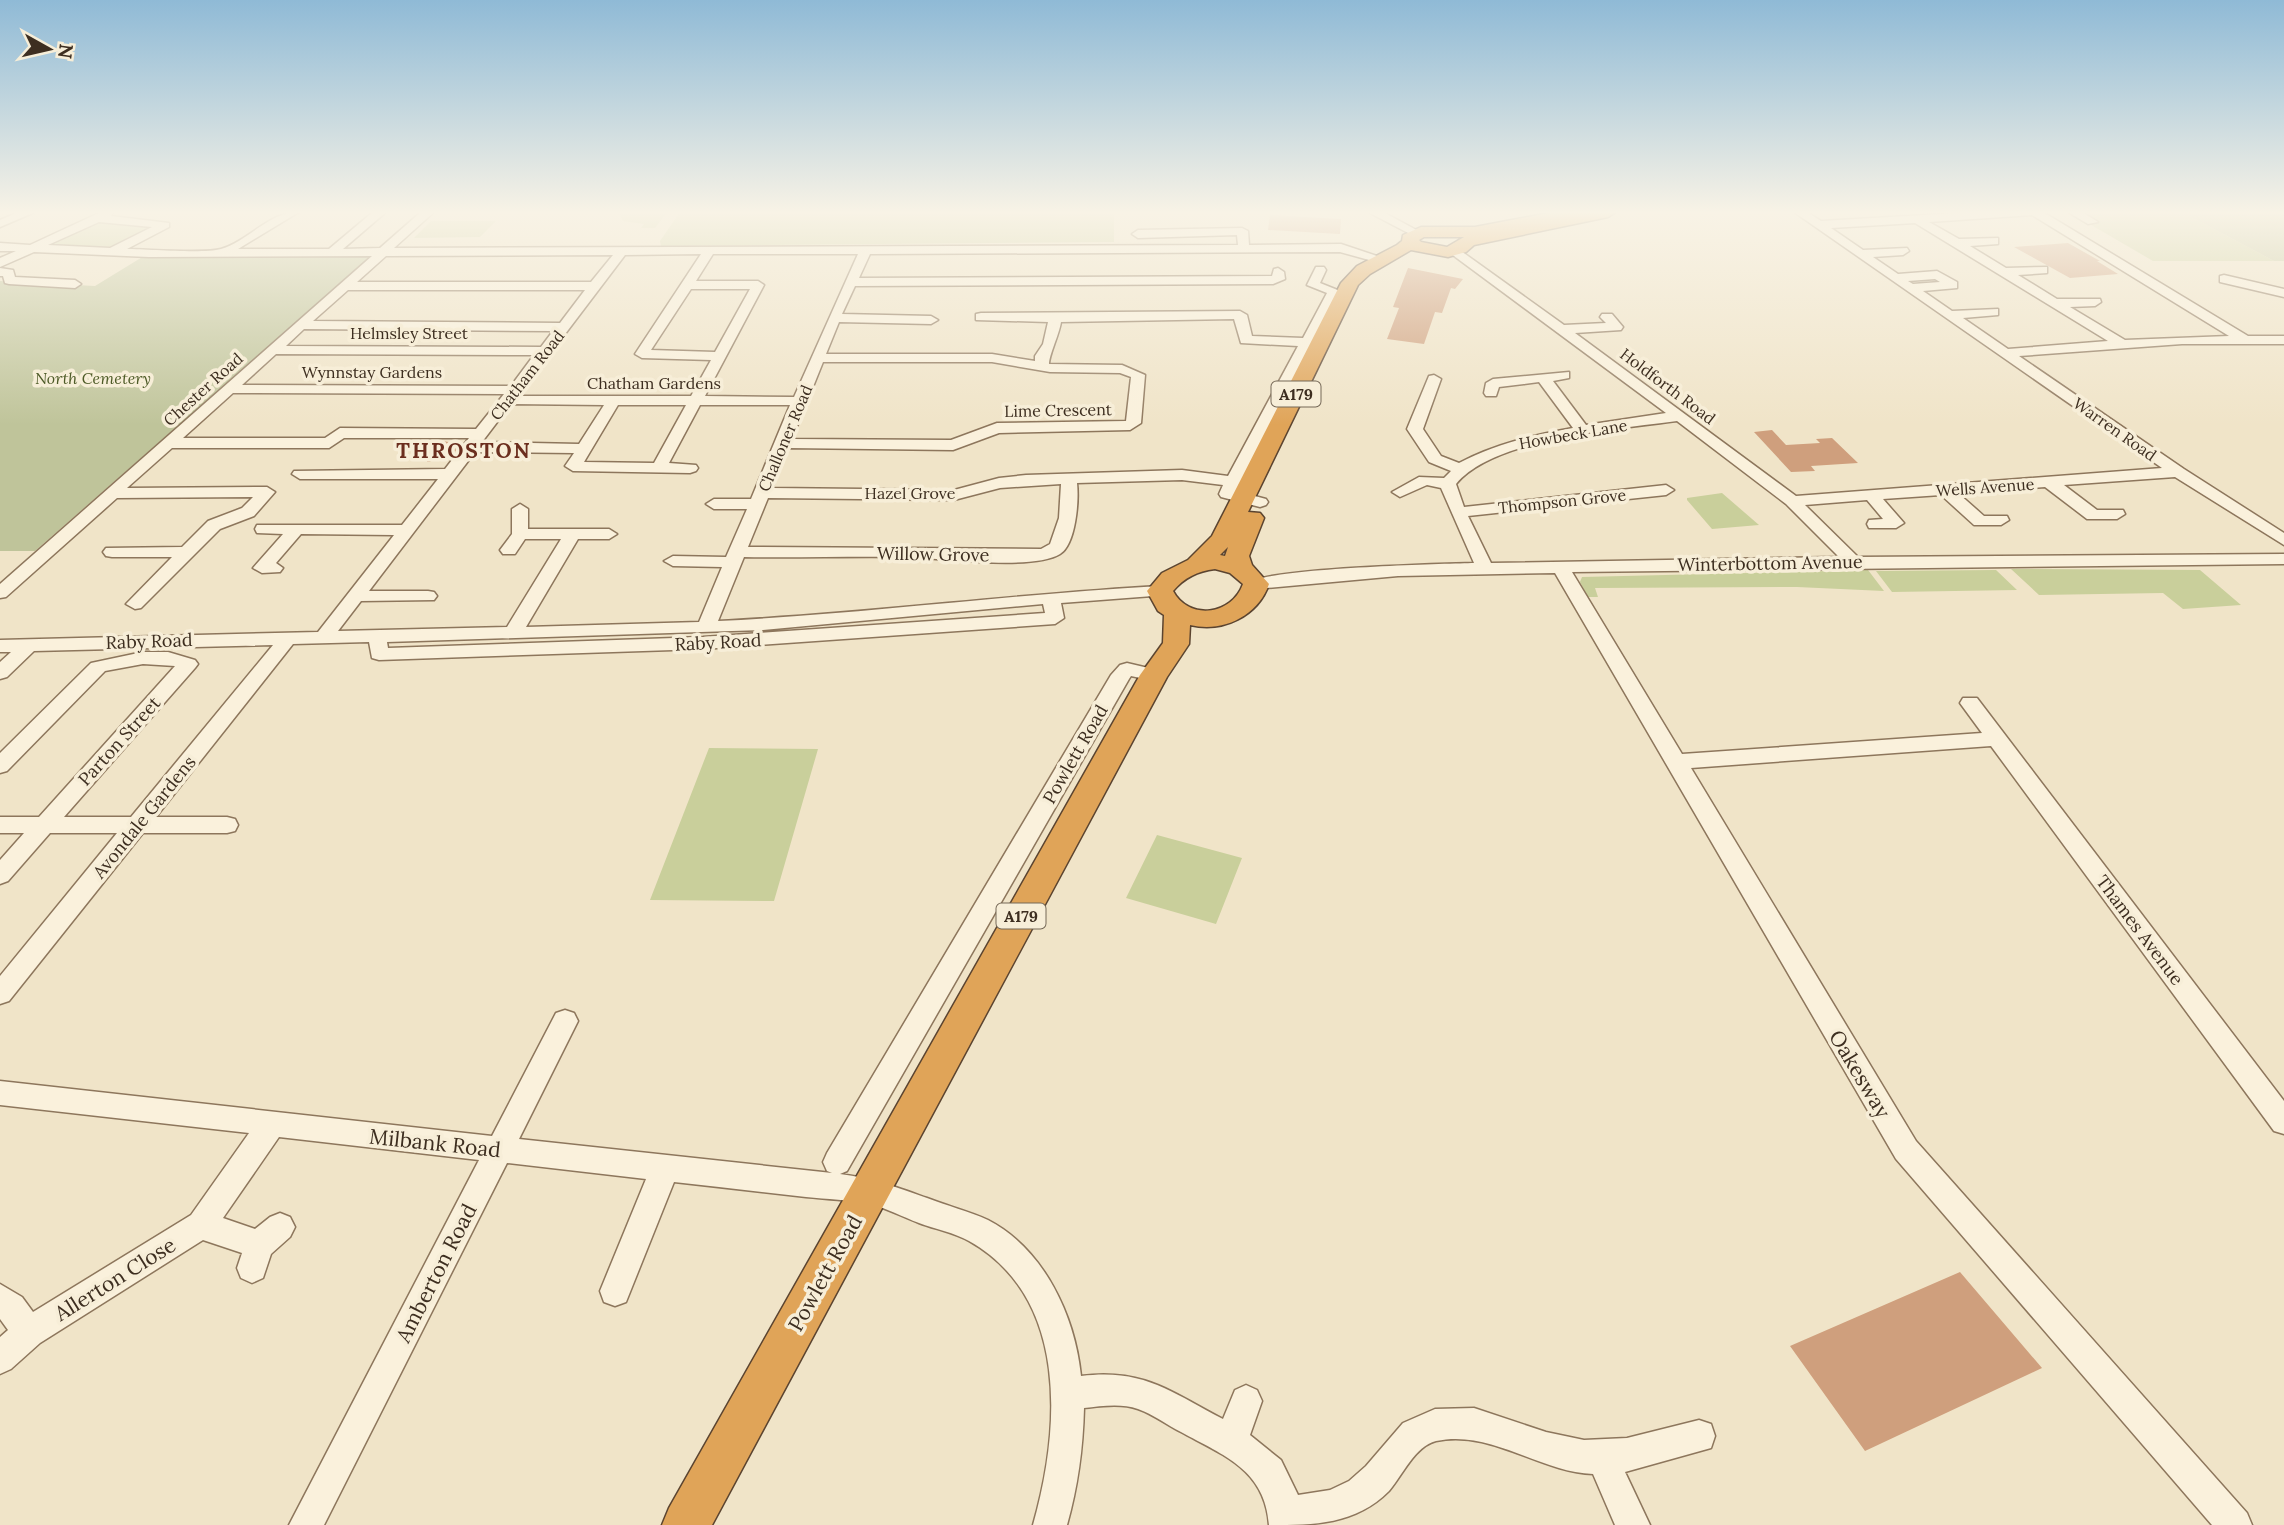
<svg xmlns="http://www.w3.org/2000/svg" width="2284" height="1525" font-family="Lora,serif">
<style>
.green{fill:#c9cf9b}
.cemetery{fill:#bfc49a}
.building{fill:#cf9f7d}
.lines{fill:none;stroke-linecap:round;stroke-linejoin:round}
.minor-casing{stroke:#8d765c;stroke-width:3}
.highway-casing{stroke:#5b4430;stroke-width:3}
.minor{fill:#faf1dc;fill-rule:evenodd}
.highway{fill:#e0a458;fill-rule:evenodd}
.labels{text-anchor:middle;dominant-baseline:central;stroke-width:7;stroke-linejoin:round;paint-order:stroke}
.far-street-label{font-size:16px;fill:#3d2e20;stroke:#f7eed8}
.far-park-label{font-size:16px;font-style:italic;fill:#4d5a26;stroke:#f7eed8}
.shield{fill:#f7eed8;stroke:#756857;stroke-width:2}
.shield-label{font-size:16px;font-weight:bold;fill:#3d2e20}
.street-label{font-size:18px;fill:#3d2e20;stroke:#f7eed8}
.far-district-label{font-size:21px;font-weight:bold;letter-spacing:2px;fill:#6b2e1e;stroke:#f7eed8}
.near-street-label{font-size:21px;fill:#3d2e20;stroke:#f7eed8}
</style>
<rect width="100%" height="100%" fill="#f0e4c8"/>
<path class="green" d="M619,212H667L655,228H641L644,224L623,221Z
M680,212H1114V242L661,246L660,241Z
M2069,212H2182L2274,261H2153Z
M96,220L157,226L112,250L54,246L52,240Z
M431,221H496L480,237L414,238Z
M1722,493L1759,525L1712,529L1687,500V498Z
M2011,569L2200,570L2241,605L2183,609L2163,593L2039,595Z
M1868,570L1884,591L1797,587L1595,588L1598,597H1588L1580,582L1582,577Z
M1996,570L2017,590L1892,592L1876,571Z
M709,748L818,749L774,901L650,900Z
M1157,835L1242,858L1216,924L1126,898Z"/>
<path class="cemetery" d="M2182,212H2284V261H2274Z
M364,255L368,259L35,551H0V281L95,286L144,256Z"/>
<path class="building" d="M1270,215L1341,219L1340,234L1268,230Z
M2068,243L2100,261H2097L2118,274L2070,278L2014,247Z
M1408,268L1463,279L1455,289L1451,288L1442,313L1435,312L1424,344L1387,339L1399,308L1393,307Z
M1772,430L1786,445L1820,443L1816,439L1832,438L1858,463L1811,466L1815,471L1791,472L1754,432Z
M442,441L461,444L452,456L427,462L430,448Z
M1960,1272L2042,1368L1865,1451L1790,1346Z"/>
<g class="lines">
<defs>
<path id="minor" d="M19,212H35L0,227V220Z
M101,212H113L111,216L169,223V227L127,249C147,249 204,254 221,249C249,241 268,212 299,212L238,249H329L373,212H386L343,249L380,248L421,212H434L394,248L1238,245L1237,235L1138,238L1132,234L1138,230L1242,228L1248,231L1249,245L1341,244L1386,259L1380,263L1340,252L870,254L859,278L1272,276L1274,269L1278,268L1284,272L1285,279L1273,284L855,286L842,314L931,316L938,320L931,324L839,322L826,354H992L1035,361V356L1043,344L1048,322L976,320V314L981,313L1240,311L1247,315L1252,336L1303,338L1327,293L1307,285L1316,267H1324L1326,270L1320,283L1340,291L1236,491L1266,499L1268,502L1266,505L1260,507L1221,497L1219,494L1223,485L1182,480L1077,483C1079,500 1076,544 1060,554C1033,571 939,558 905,557C851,556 797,558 744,557L718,621C866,614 1012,594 1160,586L1166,587L1169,591L1166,595L1061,603L1064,618L1055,624L703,649L379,660L372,658L369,642L293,644L156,817H227L235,819L238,825L235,831L227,833H143L9,1001L0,1004V976L117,833H50L8,881L0,884V860L24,833H0V817H39L175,666L143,664L105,671L7,771L0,773V753L91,663L143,652H168L195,660L198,664L195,668L64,817H131L273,645L34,651L7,677L0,679V662L11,652H0V640L318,632L394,535L301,534L276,563L283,568L280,572L262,573L253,568L283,534L257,533L255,529L257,525H402L438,479H300L292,474L294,471L445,469L469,438H344L329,448H172L127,488L267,487L275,492L254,516L220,529L141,608L135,609L126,604L172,557H112L106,556L103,552L106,548L182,547L208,521L242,508L253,497L117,498L6,597L0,598V584L372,256L149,257L34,252L0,267V258L16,251H0V243L30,245ZM99,222L152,227L110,248L48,245ZM701,254L635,354L642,358L711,360L691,396H518L625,255ZM713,254H858L794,397L705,396L764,285L758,281H696ZM613,255L591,282H357L386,256ZM691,289H750L715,352L651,350ZM348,290H585L560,323L313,321ZM1234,319L1241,343L1298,346L1228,476L1182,470L1026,475L999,478L954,490L772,488L788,448L953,450L999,433L1130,430L1141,423L1145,375L1122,365L1049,364C1049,355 1059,335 1061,322ZM304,329L553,331L541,347L286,346ZM276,354L534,355L511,386L242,385ZM823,362H992L1050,372L1120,373L1131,377L1126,421L997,423L951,440L792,439ZM233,393L504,394L476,429L340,428L325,438H183ZM511,404L604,405L579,444L482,442ZM618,405H686L654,463L584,462ZM700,405H790L751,499H714L706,504L714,509H747L726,557L673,556L664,561L673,566L722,567L699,622L526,627L578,539H609L617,534L609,529H528V509L520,504L512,509V534L500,550L503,554H515L525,539H561L507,627L338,631L361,601L434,600L437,596L434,592L428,591H369L475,452L574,453L565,466L573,471L690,473L696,471L698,468L696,465L669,463ZM1061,484L1059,518L1050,544L1041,549L748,547L768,498L954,500L1000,488ZM1043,604L1045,613L703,637L388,648L387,642L763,630Z
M1368,212H1383L1422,233L1412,235Z
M1794,212H1807L1821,221L1976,212H2043L2248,336H2284V344H2182L2019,356L2184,469L2284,533V545L2175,477L2064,485L2097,510H2123L2125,514L2117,519H2087L2045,487L1958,493L1984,516H2007L2009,520L2001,525H1974L1941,495L1883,499L1904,523L1896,528H1869L1867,524L1869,520L1883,519L1867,500L1805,505L1858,557L2284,554V564L1572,572L1682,754L1982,733L1960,703L1963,698H1977L2284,1101V1134L2274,1131L1991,746L1691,768L1916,1141L2247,1513L2252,1525H2212L1896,1159L1555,573L1398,576L1256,589L1247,584C1261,568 1442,564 1474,563L1441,488L1427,485L1400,497L1392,492L1419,477L1444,478L1451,471L1429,462L1407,429L1429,376L1434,375L1441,379L1423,429L1441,456L1459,463C1495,444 1534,435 1573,428L1539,382L1499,387L1496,396H1486L1484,393L1486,383L1493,379L1569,372V378L1553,381L1586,425L1666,413L1450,253V247L1454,246L1564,325L1606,323L1600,317L1602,314H1612L1623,327L1621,330L1575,333L1796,496L2162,468ZM2032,215L2229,336L2125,340L2070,307L2095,306L2101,302L2100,299H2057L2018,275L2047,273V267L2006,268L1970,246L1998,244V238L1959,239L1929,222ZM1915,223L2108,341L2008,349L1963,318L1998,315V309L1952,311L1923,291L1957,288V282L1937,271L1898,274L1873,257L1903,255L1909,251L1907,248L1863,250L1831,228ZM1935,279L1940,282L1913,284L1908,281ZM1677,421L1786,504L1839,557L1491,563L1468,516L1666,495L1674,490L1666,485L1464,507L1456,484C1494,438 1618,429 1677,421Z
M2068,212H2082L2098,222L2088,224Z
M0,268L13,270L15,277L75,280L81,284L75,288L9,284L5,283L3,276H0Z
M2224,275L2284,289V297L2220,282V276Z
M1127,663L1161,671L1164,675L1161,679L1154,681L1131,676L1129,679L847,1171L840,1174C873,1178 896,1187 927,1198C947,1206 969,1211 988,1220C1044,1249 1075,1316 1081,1376C1143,1368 1171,1392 1223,1419L1235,1390L1246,1385L1257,1390L1262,1401L1250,1435L1281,1460L1298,1495L1330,1490L1349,1481L1366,1466L1403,1423L1435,1409L1474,1408L1546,1432L1584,1440L1627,1438L1699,1420L1711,1424L1715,1436L1711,1448L1625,1472L1650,1525H1615L1593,1474C1539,1472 1491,1429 1436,1441C1415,1446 1402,1476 1389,1491C1355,1525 1314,1525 1269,1525C1265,1470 1225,1456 1181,1432C1167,1425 1153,1414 1138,1409C1121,1403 1102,1406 1084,1408C1083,1449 1078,1486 1067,1525H1033C1060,1430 1070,1298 969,1241C955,1233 935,1229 919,1223C903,1217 886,1208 870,1204C849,1200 827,1199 806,1197C762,1192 718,1187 674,1182L626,1302L615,1306L604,1302L600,1291L646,1179L507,1163L324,1525H289L479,1160L279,1137L223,1218L255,1229L270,1217L280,1213L290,1217L295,1227L290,1237L271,1254L263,1278L252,1283L241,1278L237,1268L242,1253L203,1240L40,1343L11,1369L0,1374V1337L8,1330L0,1319V1284L22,1297L33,1312L191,1215L249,1133L0,1105V1081L492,1136L556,1013L565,1010L574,1013L578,1021L519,1139L832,1173L827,1171L823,1162L827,1153L1111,675L1120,665Z"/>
<path id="highway" d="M1554,212H1616L1608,217L1474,245L1466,252L1448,257L1411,250L1370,274L1358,285L1248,512L1260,513L1264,518L1249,556L1252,565L1269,584C1258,616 1223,633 1190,625L1189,644L1167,677L712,1525H662L669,1508L1140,675L1163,643L1164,615L1158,611L1147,591L1162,573L1188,560L1212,536L1341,283L1357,266L1397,245L1402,241L1403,235L1421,227H1475ZM1424,237H1464L1447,247L1421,242L1419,240ZM1228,547L1225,556L1220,555ZM1215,569L1230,573L1243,584C1232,615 1189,621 1173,591C1184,578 1197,571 1215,569Z"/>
</defs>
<use href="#minor" class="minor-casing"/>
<use href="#highway" class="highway-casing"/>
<use href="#minor" class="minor"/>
<use href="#highway" class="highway"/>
</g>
<linearGradient id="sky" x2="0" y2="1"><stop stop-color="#8fbad6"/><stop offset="0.5" stop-color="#f8f3e6"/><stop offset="1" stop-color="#f8f3e6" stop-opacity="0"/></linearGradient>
<rect width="2284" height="425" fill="url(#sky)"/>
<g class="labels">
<g class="far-street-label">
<text x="409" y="333">Helmsley Street</text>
<text x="372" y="372">Wynnstay Gardens</text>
<text transform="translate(527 375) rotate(-52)">Chatham Road</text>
<text x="654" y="383">Chatham Gardens</text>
<text transform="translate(1668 386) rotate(37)">Holdforth Road</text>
<text transform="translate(203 389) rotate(-42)">Chester Road</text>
<text transform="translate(1058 410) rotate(-1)">Lime Crescent</text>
<text transform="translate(2115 429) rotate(35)">Warren Road</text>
<text transform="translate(1573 434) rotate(-10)">Howbeck Lane</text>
<text transform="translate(785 438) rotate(-67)">Challoner Road</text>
<text transform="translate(1985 487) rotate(-4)">Wells Avenue</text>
<text x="910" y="493">Hazel Grove</text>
<text transform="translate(1562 501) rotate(-6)">Thompson Grove</text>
</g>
<g class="far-park-label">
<text x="93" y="378">North Cemetery</text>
</g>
<g class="shield">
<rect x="1271.5" y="381.5" width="49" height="25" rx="5"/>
<rect x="996.5" y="903.5" width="49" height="25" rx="5"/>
</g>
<g class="shield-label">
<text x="1296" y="394">A179</text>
<text x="1021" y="916">A179</text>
</g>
<g class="street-label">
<text transform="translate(933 554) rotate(1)">Willow Grove</text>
<text transform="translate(1770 563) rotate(-1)">Winterbottom Avenue</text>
<text transform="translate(149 641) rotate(-2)">Raby Road</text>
<text transform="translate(718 642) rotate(-3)">Raby Road</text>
<text transform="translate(119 741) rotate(-48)">Parton Street</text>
<text transform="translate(1075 754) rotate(-60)">Powlett Road</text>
<text transform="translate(144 817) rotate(-51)">Avondale Gardens</text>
<text transform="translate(2140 930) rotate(53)">Thames Avenue</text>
</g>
<g class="far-district-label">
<text x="464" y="450">THROSTON</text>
</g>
<g class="near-street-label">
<text transform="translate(1860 1074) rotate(59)">Oakesway</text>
<text transform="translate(435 1143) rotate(6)">Milbank Road</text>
<text transform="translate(436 1273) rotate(-63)">Amberton Road</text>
<text transform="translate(825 1273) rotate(-61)">Powlett Road</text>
<text transform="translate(115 1279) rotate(-32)">Allerton Close</text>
</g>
</g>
<g transform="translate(49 49) rotate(98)" stroke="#f7eed8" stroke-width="5" paint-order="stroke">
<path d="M0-5L12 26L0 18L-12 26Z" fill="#3d2e20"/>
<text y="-10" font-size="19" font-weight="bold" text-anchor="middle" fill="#3d2e20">N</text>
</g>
</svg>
